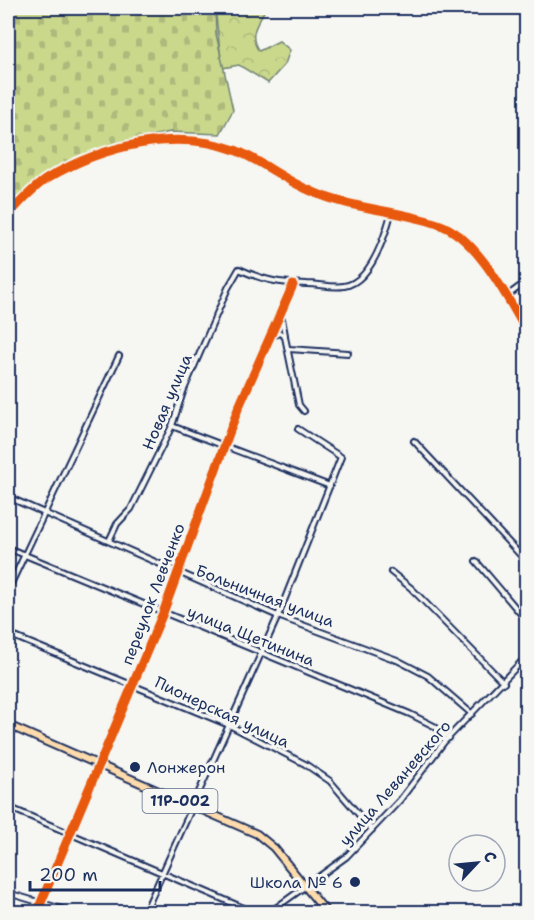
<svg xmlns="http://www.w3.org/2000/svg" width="534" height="920" font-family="'Shantell Sans',sans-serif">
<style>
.forest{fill:url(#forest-crowns);stroke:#728475;stroke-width:1.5}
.cemetery{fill:url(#cemetery-stones);stroke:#728475;stroke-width:1.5}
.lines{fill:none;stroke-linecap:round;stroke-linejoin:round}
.minor-casing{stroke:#1b2f5e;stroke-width:8}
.tertiary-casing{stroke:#1b2f5e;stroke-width:9}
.primary-casing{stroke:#1b2f5e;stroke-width:10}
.minor{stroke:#f6f6f2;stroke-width:4}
.tertiary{stroke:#f6f6f2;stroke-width:4.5}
.primary{stroke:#fedbac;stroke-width:6}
.cycleway-casing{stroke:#f6f6f2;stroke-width:13}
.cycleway{stroke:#e8590c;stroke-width:9}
.poi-dot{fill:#1b2f5e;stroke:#f6f6f2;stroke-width:2}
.labels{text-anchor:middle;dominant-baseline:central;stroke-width:6;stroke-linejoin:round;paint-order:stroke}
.shield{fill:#f6f6f2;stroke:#5d6b8a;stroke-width:1.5}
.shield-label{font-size:15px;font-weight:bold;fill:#1b2f5e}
.street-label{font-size:16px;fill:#1b2f5e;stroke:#f6f6f2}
.poi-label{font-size:16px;fill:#1b2f5e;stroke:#f6f6f2;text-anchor:start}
</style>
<defs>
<pattern id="forest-crowns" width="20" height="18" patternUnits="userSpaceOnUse" patternTransform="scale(1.5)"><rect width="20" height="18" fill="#cad88c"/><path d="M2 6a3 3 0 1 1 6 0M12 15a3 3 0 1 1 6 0" fill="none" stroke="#adba7b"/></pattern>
<pattern id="cemetery-stones" width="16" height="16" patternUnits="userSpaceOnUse" patternTransform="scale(1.5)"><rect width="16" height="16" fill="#cad88c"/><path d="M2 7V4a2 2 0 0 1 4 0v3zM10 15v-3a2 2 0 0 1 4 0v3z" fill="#adba7b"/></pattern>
</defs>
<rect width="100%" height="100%" fill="#f6f6f2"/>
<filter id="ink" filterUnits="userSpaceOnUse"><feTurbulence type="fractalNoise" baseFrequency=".0167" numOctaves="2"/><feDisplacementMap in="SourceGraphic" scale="12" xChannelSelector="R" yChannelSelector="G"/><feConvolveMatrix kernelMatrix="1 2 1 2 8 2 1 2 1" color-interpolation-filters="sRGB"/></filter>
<g filter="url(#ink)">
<path class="forest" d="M215,8H266C258,23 247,35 259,51L279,41L290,50L285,64L268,83L239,65L222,68Z"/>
<path class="cemetery" d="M8,8H215L216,34L233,110L220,134L170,132L118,143L42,177L8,210Z"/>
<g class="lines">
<defs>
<path id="minor" d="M507,296L519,287L526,286
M281,313L285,335
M272,336L280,333L285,337L299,405L304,411
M289,349L348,353
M172,426L330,486
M414,441L526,561
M8,497L278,616L397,660L428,676L472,714
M109,541L117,524L131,509L172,426L183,392L228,288L239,269C265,281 279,283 307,284C319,284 332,288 344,286C371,282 385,236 391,214
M8,548L410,714L434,726L449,738
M476,561L526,620
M391,572L411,588L504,683
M8,590L119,356
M8,634L229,725L305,764L330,781L372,830
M8,807L253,912
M8,893L72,912
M37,912L163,613L238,409L293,285
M145,912L278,616L341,457L298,429
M270,912L346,857L400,800L444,742L526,657
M315,912L322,907
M521,912L526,908"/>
<path id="tertiary" d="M8,215C20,203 33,187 48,178C102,146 175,128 235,150C262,161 284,180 311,191C350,209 397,210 438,224C476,236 507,297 526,330"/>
<path id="primary" d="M8,725L257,834L274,848L326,912"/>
</defs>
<use href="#minor" class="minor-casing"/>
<use href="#tertiary" class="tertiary-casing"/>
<use href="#primary" class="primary-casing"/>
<use href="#minor" class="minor"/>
<use href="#tertiary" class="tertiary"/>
<use href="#primary" class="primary"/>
<defs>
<path id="cycleway" d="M8,215C20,203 33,187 48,178C102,146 175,128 235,150C262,161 284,180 311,191C350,209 397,210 438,224C476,236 507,297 526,330
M37,912L163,613L238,409L293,285"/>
</defs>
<use href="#cycleway" class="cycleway-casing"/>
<use href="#cycleway" class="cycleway"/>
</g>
</g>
<g class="poi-dot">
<circle cx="135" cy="767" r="6"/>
<circle cx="355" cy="882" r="6"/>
</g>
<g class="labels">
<rect class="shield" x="142.5" y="789" width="75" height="24" rx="4.5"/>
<g class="shield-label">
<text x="180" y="801">11Р-002</text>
</g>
<g class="street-label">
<text transform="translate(167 402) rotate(-67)">Новая улица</text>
<text transform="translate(153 594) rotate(-69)">переулок Левченко</text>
<text transform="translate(265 596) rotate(21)">Больничная улица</text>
<text transform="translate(251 636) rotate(22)">улица Щетинина</text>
<text transform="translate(222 712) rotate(25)">Пионерская улица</text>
<text transform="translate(395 783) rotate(-49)">улица Леваневского</text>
</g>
<g class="poi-label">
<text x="147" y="767">Лонжерон</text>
<text x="343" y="882" text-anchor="end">Школа № 6</text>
</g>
</g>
<rect width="534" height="920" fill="none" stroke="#f6f6f2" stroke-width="30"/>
<rect x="15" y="15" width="504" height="890" fill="none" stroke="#1b2f5e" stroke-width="2" filter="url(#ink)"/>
<g transform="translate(477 863) rotate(64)"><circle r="28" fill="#f6f6f2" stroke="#9ea6b7" stroke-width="1.5"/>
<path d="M0-4.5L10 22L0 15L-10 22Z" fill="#1b2f5e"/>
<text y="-9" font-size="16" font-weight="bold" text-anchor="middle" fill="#1b2f5e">С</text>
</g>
<path d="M30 881v9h130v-9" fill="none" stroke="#1b2f5e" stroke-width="3"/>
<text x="39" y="881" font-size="18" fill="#1b2f5e" stroke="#f6f6f2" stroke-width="4.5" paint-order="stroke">200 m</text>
</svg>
